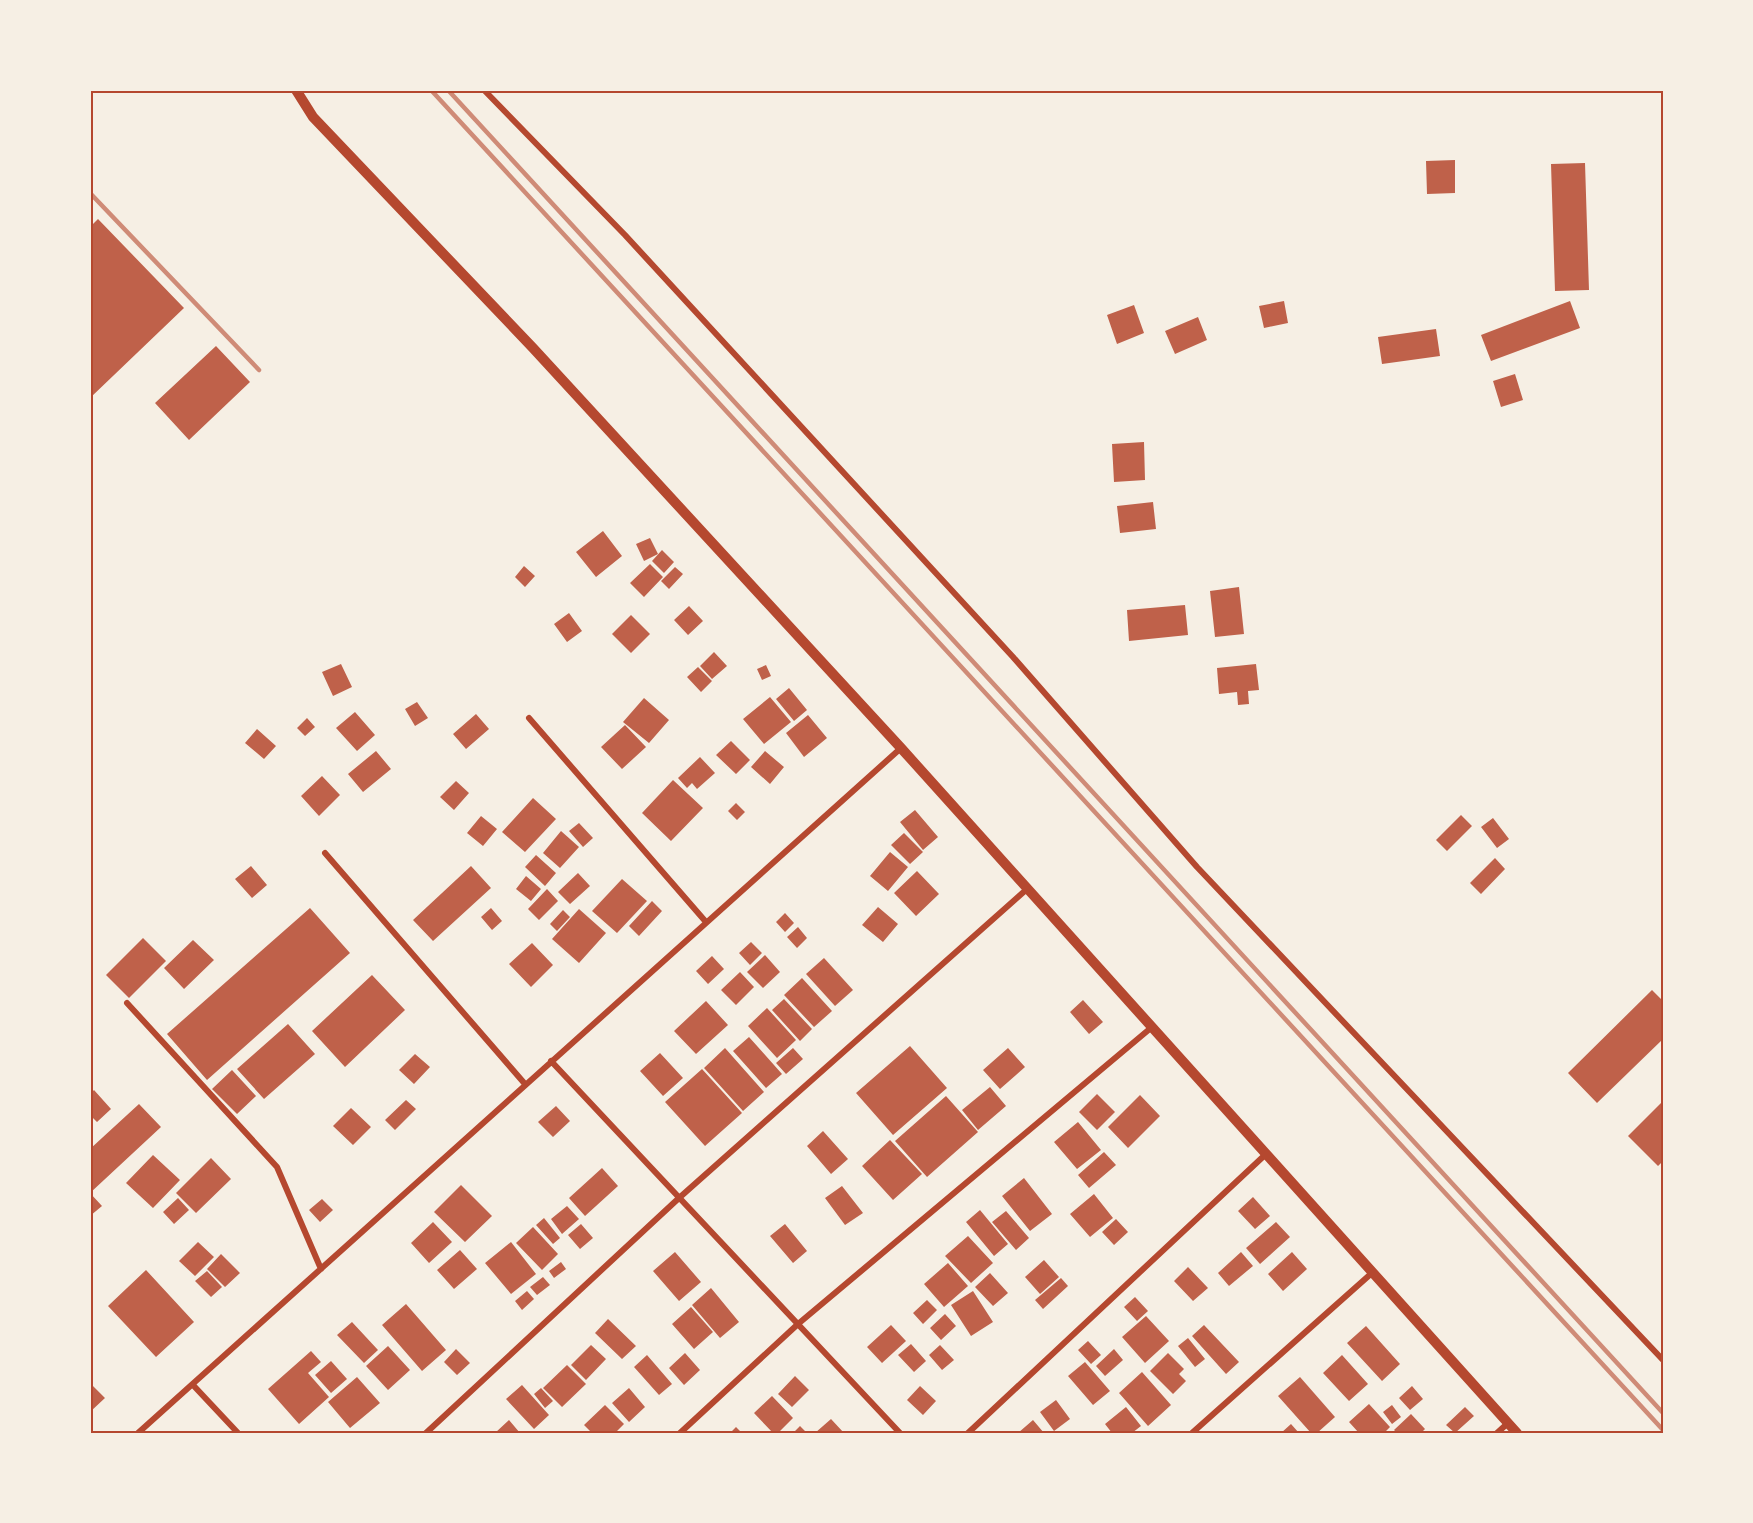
<svg xmlns="http://www.w3.org/2000/svg" width="1753" height="1523" font-family="'Source Serif 4',serif">
<style>
.building{fill:#bf614a}
.lines{fill:none;stroke-linecap:round;stroke-linejoin:round}
.minor{stroke:#b5482f;stroke-width:6}
.tertiary{stroke:#b5482f;stroke-width:10}
.rail{stroke:#cf8b77;stroke-width:4.5}
.neatline{fill:none;stroke:#b5482f;stroke-width:2}
</style>
<rect width="100%" height="100%" fill="#f6efe4"/>
<path class="building" d="M1455,160V193L1427,194L1426,161Z
M1585,163L1589,290L1555,291L1551,164Z
M98,219L184,308L90,398V227Z
M1284,301L1288,323L1264,328L1259,306Z
M1570,301L1580,328L1491,361L1481,335Z
M1134,305L1144,333L1117,344L1107,315Z
M1198,317L1207,340L1175,354L1165,331Z
M1436,329L1440,356L1382,364L1378,337Z
M216,346L250,382L189,440L155,403Z
M1515,374L1523,400L1501,407L1493,381Z
M1144,442L1145,480L1114,482L1112,444Z
M1153,502L1156,529L1120,533L1117,506Z
M603,531L622,556L596,577L576,552Z
M650,538L658,554L644,561L636,544Z
M662,550L674,562L664,573L652,561Z
M650,564L663,577L644,597L630,583Z
M524,566L535,576L525,587L515,577Z
M675,567L683,574L669,589L661,581Z
M1239,587L1244,634L1215,637L1210,591Z
M1185,605L1188,635L1129,641L1127,610Z
M689,606L703,621L688,635L674,620Z
M569,613L582,631L567,642L554,624Z
M631,615L650,634L631,653L612,634Z
M714,652L727,666L712,679L700,666Z
M341,664L352,687L333,696L322,672Z
M1256,664L1259,690L1248,691L1249,704L1238,705L1237,692L1219,694L1217,668Z
M766,665L771,676L762,680L757,669Z
M698,667L712,681L701,692L687,677Z
M789,688L807,710L794,721L776,699Z
M770,697L791,722L764,744L743,719Z
M644,698L669,720L649,743L623,722Z
M417,702L428,718L415,726L405,709Z
M355,712L375,735L357,751L336,728Z
M476,714L489,729L466,749L453,734Z
M808,715L827,738L804,757L786,733Z
M307,718L315,727L305,736L297,728Z
M625,725L646,747L622,769L601,747Z
M257,729L276,746L264,759L245,743Z
M731,741L750,760L736,774L716,755Z
M376,751L391,769L363,792L348,774Z
M765,751L784,767L770,784L751,767Z
M700,757L715,773L697,789L692,783L687,788L678,778Z
M322,776L340,795L319,816L301,796Z
M673,780L703,808L671,841L642,813Z
M456,781L469,793L454,810L440,797Z
M533,798L556,819L525,852L502,832Z
M736,803L745,812L737,820L728,811Z
M915,810L938,837L923,850L900,822Z
M1461,815L1472,826L1447,851L1436,840Z
M481,816L497,829L483,846L467,833Z
M1493,818L1509,839L1497,848L1481,827Z
M579,823L593,838L583,847L569,831Z
M561,831L579,847L560,868L543,853Z
M904,833L923,852L910,864L891,845Z
M890,852L908,867L888,891L870,876Z
M536,855L556,873L545,886L525,867Z
M1495,858L1505,869L1481,894L1470,883Z
M251,866L267,885L252,898L235,879Z
M471,866L491,888L433,941L413,920Z
M917,871L939,894L916,916L894,893Z
M578,873L590,886L570,904L558,892Z
M526,876L541,889L531,901L516,889Z
M622,879L647,901L617,933L592,911Z
M547,889L558,901L539,920L528,909Z
M652,901L662,911L639,936L629,926Z
M878,907L898,924L883,942L862,925Z
M310,908L350,953L207,1080L167,1034Z
M491,908L502,921L492,930L481,917Z
M579,909L606,933L579,963L552,939Z
M563,910L570,917L557,931L550,924Z
M785,913L794,923L785,932L776,922Z
M798,927L807,938L797,948L787,937Z
M143,938L166,961L129,998L106,975Z
M193,940L214,960L184,989L164,968Z
M751,942L762,953L750,965L739,953Z
M532,943L553,965L531,987L509,964Z
M765,955L780,972L763,988L747,972Z
M712,956L724,969L708,984L696,971Z
M824,958L853,990L835,1006L806,974Z
M740,972L754,987L736,1005L721,990Z
M372,975L405,1010L345,1067L312,1031Z
M802,978L832,1011L814,1027L784,995Z
M1652,990L1663,1001V1039L1597,1103L1568,1073Z
M784,999L812,1029L800,1041L772,1010Z
M1083,1000L1103,1022L1089,1034L1070,1012Z
M706,1001L728,1025L696,1054L674,1031Z
M767,1008L796,1040L777,1058L748,1026Z
M288,1024L315,1054L264,1099L237,1069Z
M749,1037L782,1074L766,1088L733,1051Z
M910,1046L947,1088L893,1135L856,1093Z
M725,1048L764,1092L743,1111L704,1068Z
M793,1048L803,1059L786,1074L776,1063Z
M1008,1048L1025,1067L1000,1089L983,1070Z
M660,1053L683,1078L663,1096L640,1071Z
M415,1054L430,1067L414,1084L399,1070Z
M702,1069L742,1113L705,1146L665,1102Z
M232,1070L256,1096L237,1114L212,1089Z
M990,1087L1006,1106L978,1130L962,1110Z
M94,1090L111,1109L97,1122L90,1115V1094Z
M1097,1094L1115,1112L1097,1130L1079,1112Z
M1140,1095L1160,1116L1128,1148L1108,1127Z
M946,1096L978,1132L927,1177L895,1141Z
M406,1100L416,1109L395,1130L385,1120Z
M1663,1101V1161L1658,1166L1628,1136Z
M139,1104L161,1127L90,1193L102,1206L90,1216V1149Z
M556,1106L570,1121L553,1137L538,1122Z
M351,1108L371,1127L353,1145L333,1126Z
M1078,1122L1101,1150L1077,1169L1054,1142Z
M823,1131L848,1159L831,1174L807,1146Z
M890,1140L922,1174L893,1200L862,1166Z
M1104,1152L1116,1165L1089,1188L1078,1175Z
M153,1155L180,1180L153,1208L126,1183Z
M211,1158L231,1179L196,1213L176,1193Z
M602,1168L618,1186L585,1216L569,1198Z
M1024,1178L1052,1214L1030,1231L1002,1196Z
M461,1185L492,1216L465,1242L434,1212Z
M842,1186L863,1213L845,1225L825,1198Z
M1094,1194L1113,1218L1090,1237L1070,1214Z
M1253,1197L1270,1216L1255,1229L1238,1211Z
M178,1198L189,1210L174,1224L163,1212Z
M322,1199L333,1210L320,1222L309,1210Z
M567,1206L579,1219L562,1234L551,1219Z
M980,1210L1008,1244L994,1256L966,1222Z
M1006,1211L1029,1238L1016,1250L992,1222Z
M544,1218L560,1238L553,1244L536,1225Z
M1116,1219L1128,1232L1114,1245L1102,1232Z
M433,1222L452,1242L429,1263L411,1243Z
M1276,1222L1290,1237L1260,1264L1246,1248Z
M581,1224L593,1238L580,1249L568,1235Z
M785,1224L807,1251L793,1263L770,1236Z
M533,1227L558,1254L542,1270L516,1243Z
M968,1236L993,1263L971,1283L945,1256Z
M198,1242L214,1257L195,1276L179,1261Z
M511,1242L536,1274L511,1294L485,1263Z
M460,1250L477,1269L454,1289L437,1270Z
M675,1252L701,1282L679,1301L653,1271Z
M1241,1252L1253,1266L1229,1286L1218,1273Z
M1292,1252L1307,1269L1283,1291L1268,1274Z
M221,1254L240,1273L225,1287L207,1269Z
M1044,1260L1059,1277L1040,1294L1025,1277Z
M561,1262L566,1269L554,1278L549,1271Z
M948,1263L968,1286L944,1307L924,1284Z
M1188,1267L1208,1288L1193,1301L1174,1281Z
M146,1270L194,1322L156,1357L108,1306Z
M207,1271L222,1287L211,1297L195,1281Z
M990,1273L1008,1293L993,1306L975,1287Z
M543,1277L550,1285L537,1295L530,1287Z
M1061,1278L1068,1286L1043,1309L1035,1300Z
M711,1288L739,1322L720,1338L692,1305Z
M527,1291L534,1299L522,1310L515,1301Z
M973,1291L993,1322L971,1336L951,1305Z
M1135,1297L1148,1311L1137,1321L1124,1307Z
M927,1300L937,1310L923,1324L913,1313Z
M406,1304L446,1350L422,1371L382,1325Z
M691,1307L713,1332L694,1349L672,1324Z
M945,1314L956,1326L941,1340L930,1328Z
M1146,1316L1169,1341L1145,1363L1122,1337Z
M608,1319L636,1346L622,1359L595,1333Z
M352,1322L378,1350L364,1363L337,1335Z
M891,1325L906,1341L882,1363L867,1347Z
M1204,1325L1239,1362L1226,1374L1192,1336Z
M1366,1326L1400,1364L1382,1381L1347,1343Z
M1188,1338L1205,1359L1195,1367L1178,1346Z
M1088,1341L1101,1355L1091,1364L1078,1350Z
M911,1344L926,1361L914,1372L898,1355Z
M591,1345L606,1359L586,1380L571,1365Z
M940,1345L954,1360L942,1370L929,1355Z
M388,1346L410,1370L388,1390L366,1366Z
M456,1349L470,1363L457,1375L444,1362Z
M1114,1349L1123,1360L1105,1376L1096,1366Z
M311,1351L321,1362L308,1373L329,1397L299,1424L268,1389Z
M685,1353L700,1370L684,1385L669,1368Z
M1168,1353L1184,1369L1179,1374L1186,1381L1173,1394L1150,1371Z
M647,1355L672,1384L659,1395L634,1367Z
M1342,1355L1368,1384L1349,1401L1323,1373Z
M331,1361L347,1379L331,1393L315,1375Z
M1085,1362L1110,1391L1093,1405L1068,1376Z
M567,1365L586,1384L562,1407L543,1388Z
M1142,1372L1171,1405L1148,1426L1119,1393Z
M795,1376L809,1390L792,1407L778,1394Z
M357,1377L380,1403L350,1428L328,1402Z
M1300,1377L1335,1417L1317,1433H1311L1278,1396Z
M90,1383L105,1398L90,1412Z
M522,1385L549,1415L534,1429L506,1399Z
M920,1386L936,1401L923,1415L907,1400Z
M1412,1386L1423,1399L1410,1410L1399,1398Z
M541,1388L553,1401L545,1408L534,1394Z
M629,1388L645,1407L629,1422L612,1403Z
M772,1396L793,1418L778,1433H773L754,1413Z
M1056,1400L1070,1419L1054,1431L1040,1412Z
M1369,1404L1390,1427L1384,1433H1359L1349,1422Z
M605,1405L624,1424L615,1433H592L584,1425Z
M1392,1405L1401,1417L1392,1424L1383,1412Z
M1126,1407L1141,1426L1132,1433H1112L1105,1424Z
M1465,1407L1474,1416L1455,1433L1446,1425Z
M1411,1414L1425,1429L1421,1433H1397L1394,1430Z
M831,1419L844,1433H815Z
M509,1420L520,1433H495Z
M1033,1420L1044,1433H1018Z
M1291,1424L1299,1433H1281Z
M800,1426L807,1433H793Z
M736,1427L742,1433H730Z"/>
<g class="lines">
<path class="minor" d="M484,90L625,235L1013,657L1197,867L1663,1360
M529,718L706,922
M325,853L525,1084
M127,1003L277,1167L321,1269
M551,1061L900,1433
M193,1385L238,1433
M138,1433L901,748
M426,1433L679,1198L1027,889
M680,1433L798,1324L1152,1027
M968,1433L1266,1154
M1192,1433L1373,1272
M1497,1433L1508,1423"/>
<path class="tertiary" d="M296,90L313,117L533,348L901,748L1517,1433"/>
<path class="rail" d="M431,90L1663,1430
M448,90L1663,1413
M90,193L259,370"/>
</g>
<rect width="1753" height="1523" fill="none" stroke="#f6efe4" stroke-width="183"/>
<rect x="92" y="92" width="1570" height="1340" class="neatline"/>
</svg>
